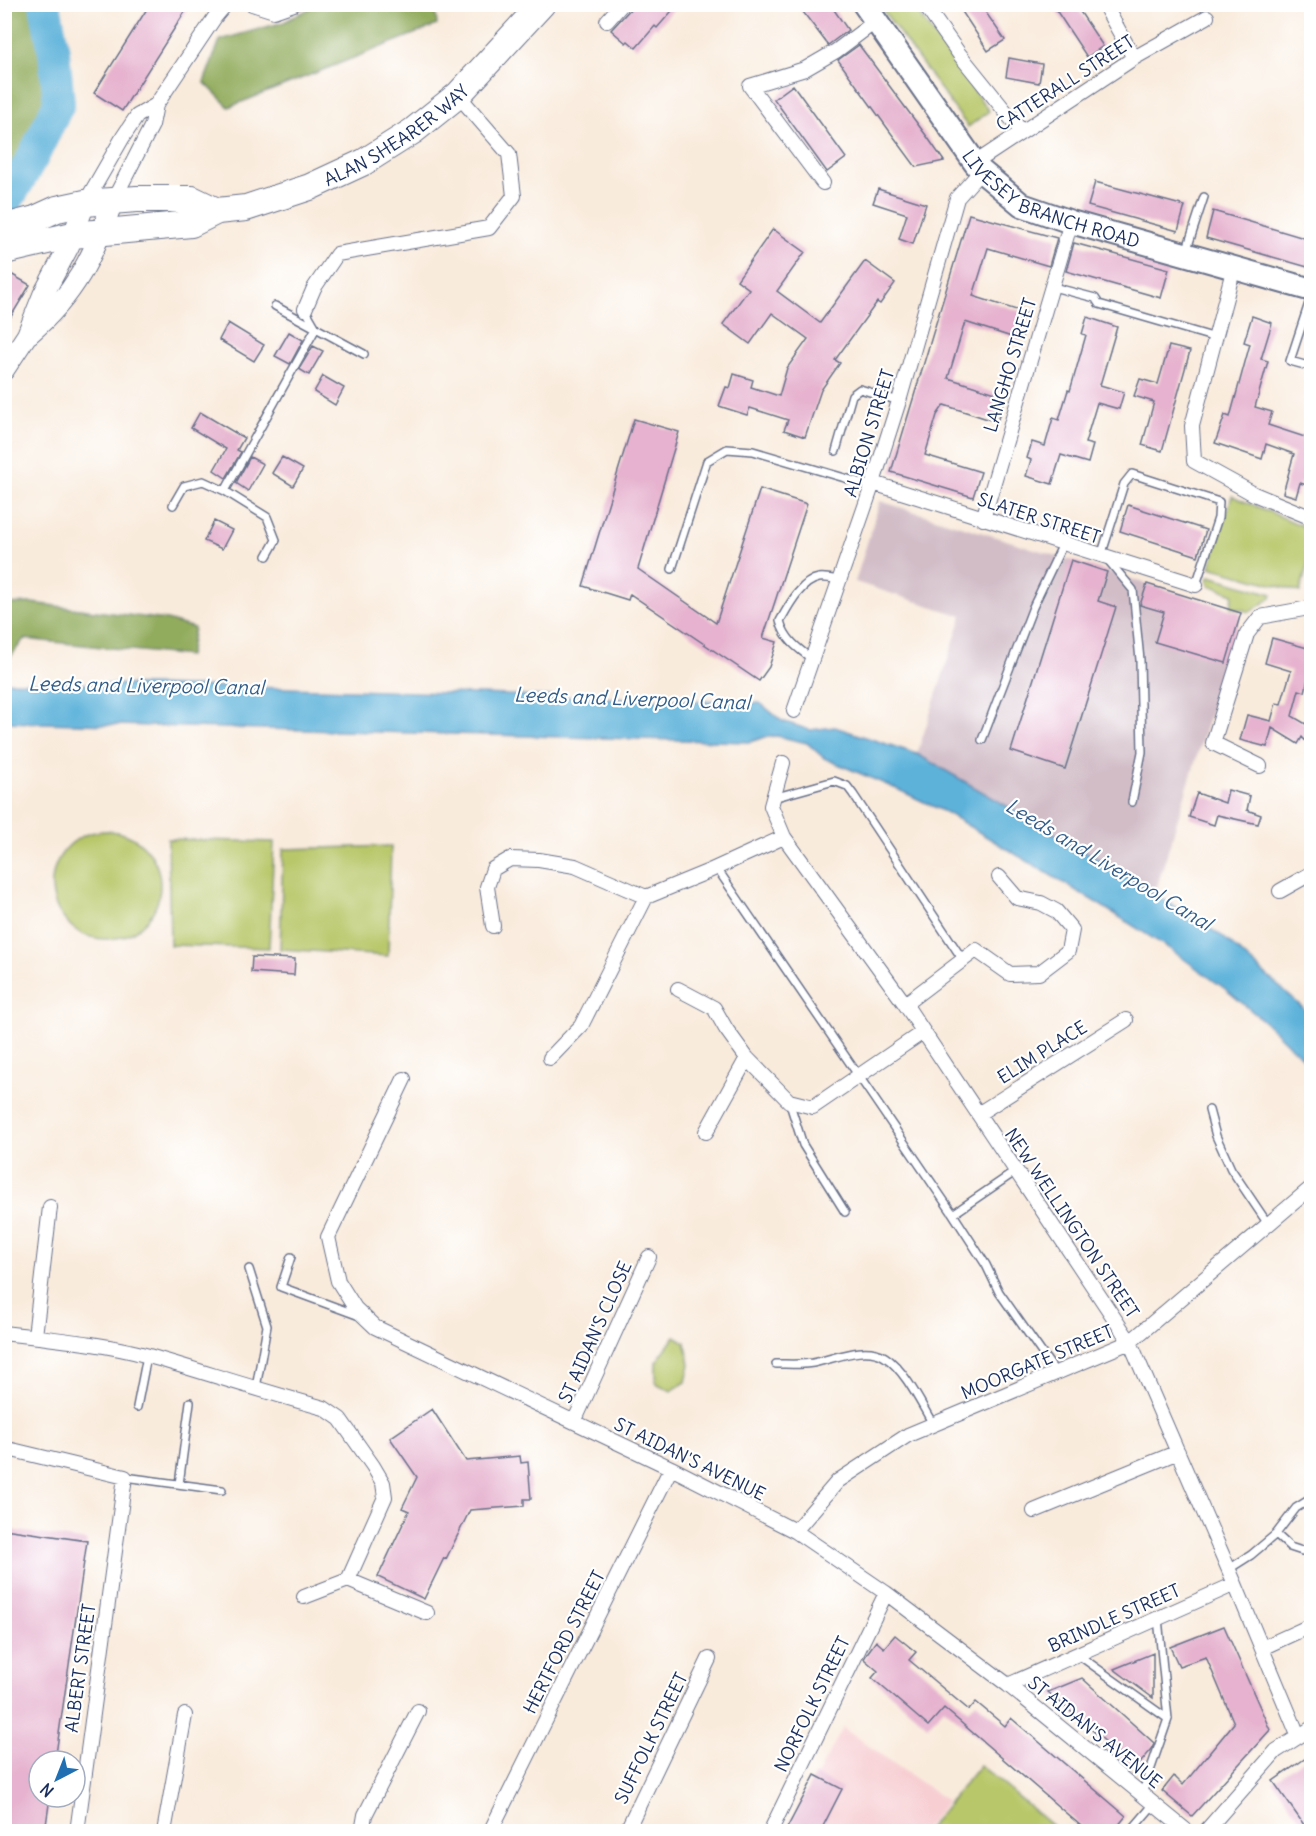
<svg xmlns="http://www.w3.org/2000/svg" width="1316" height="1836" font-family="Delius,sans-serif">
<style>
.built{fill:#f7cfd3}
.industrial{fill:#d2bdc7}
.green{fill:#b8c769;stroke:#6a7b64;stroke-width:1.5}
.forest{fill:#92ac5d;stroke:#566e5e;stroke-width:1.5}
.water{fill:#5db2da;stroke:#3c709c;stroke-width:1.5}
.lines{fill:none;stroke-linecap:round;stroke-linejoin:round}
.river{stroke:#5db2da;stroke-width:32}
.building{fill:#e6b2cf}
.lane-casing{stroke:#69718a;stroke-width:10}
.street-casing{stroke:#69718a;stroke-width:16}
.secondary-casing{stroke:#69718a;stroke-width:22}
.primary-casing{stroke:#69718a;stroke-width:26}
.highway-casing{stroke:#69718a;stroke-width:28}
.lane{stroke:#fff;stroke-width:7}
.street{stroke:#fff;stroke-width:14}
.secondary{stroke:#fff;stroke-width:20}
.primary{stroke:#fff;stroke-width:22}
.highway{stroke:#fff;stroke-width:26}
.labels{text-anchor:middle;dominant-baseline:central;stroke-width:4.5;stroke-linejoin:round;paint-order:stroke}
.street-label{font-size:18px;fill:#1b2f5e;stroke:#fff}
.water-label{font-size:20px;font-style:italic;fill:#325d89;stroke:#fff}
</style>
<rect width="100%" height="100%" fill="#fff"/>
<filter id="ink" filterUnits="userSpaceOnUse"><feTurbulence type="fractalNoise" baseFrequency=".0167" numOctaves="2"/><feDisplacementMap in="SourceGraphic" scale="12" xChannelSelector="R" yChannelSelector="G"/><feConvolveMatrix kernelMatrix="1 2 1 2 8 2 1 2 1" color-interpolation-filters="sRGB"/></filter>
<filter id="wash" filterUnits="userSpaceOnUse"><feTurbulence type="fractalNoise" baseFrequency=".008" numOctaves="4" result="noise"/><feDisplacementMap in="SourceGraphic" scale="24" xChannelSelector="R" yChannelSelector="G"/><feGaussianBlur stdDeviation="1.35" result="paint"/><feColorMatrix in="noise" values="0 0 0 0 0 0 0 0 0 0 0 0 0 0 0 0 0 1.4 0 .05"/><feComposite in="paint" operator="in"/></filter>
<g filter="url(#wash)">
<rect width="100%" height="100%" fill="#f9ebdc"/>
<path class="built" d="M843,1728L947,1801L923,1831L786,1832Z"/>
<path class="industrial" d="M880,501L1241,613L1155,893L917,754L962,616L855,582Z"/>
<path class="green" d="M879,5H912L989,111L968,127Z
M1232,496L1310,529C1316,545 1304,575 1300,592L1210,567Z
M1210,576L1272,594L1271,598L1250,612L1231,607L1233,594L1209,585L1208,579Z
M52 885a54 54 0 1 1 108 0a54 54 0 1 1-108 0Z
M168,839L274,842L269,948L170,945Z
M391,846L388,956L280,949L283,849Z
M675,1336L685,1342L690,1364L686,1382L671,1391L656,1383V1362Z
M980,1765L1058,1831H926Z"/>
<path class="forest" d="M5,4L35,5C41,27 51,54 54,77C60,116 31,154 8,182L5,184Z
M316,5H435L437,25L229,107L204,82L220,40L284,22Z
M32,603L167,620L194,628L189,656L24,639L5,664V604Z"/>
<path class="water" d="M5,682L287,688L760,703L782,721L810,730L835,727L917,754L1102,861L1222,936L1311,1015V1066L1265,1022L1224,988L1170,949L1102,906L947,813L899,790L824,758L807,743L777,736L765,737L750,742L5,722Z"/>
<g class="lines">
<path class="river" d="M4,206L33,157L59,103L54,52L45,4"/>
</g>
<g id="blocks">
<path class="building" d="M150,4H190L122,111L94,93Z
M635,4H678L657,28L655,26L636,48L628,41L626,43L611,30Z
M797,4H830L848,30L828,45Z
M957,4H980L1005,40L988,51Z
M1052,4H1075L1103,46L1087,57Z
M859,45L928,138L944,161L916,167L891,133L838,60Z
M1009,58L1042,64L1039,83L1006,77Z
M793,85L846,158L827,172L774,99Z
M1095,182L1185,206L1178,231L1088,206Z
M878,189L926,204L913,244L899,239L907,214L873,203Z
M1213,211L1311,240V268L1206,238Z
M969,214L1057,238L1049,266L988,248L973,296L1029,314L1021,340L965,322L948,378L1005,396L997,422L944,405L937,415L925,455L981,472L973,497L891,472Z
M773,229L805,252L777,291L820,323L865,261L895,283L880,304L877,302L835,360L840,363L821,390L805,437L784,430L788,420L750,408L747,415L719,406L726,387L730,388L734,374L753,380L751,387L779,396L787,368L808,339L772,313L750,344L723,324L749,289L737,280Z
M1074,243L1169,269L1161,298L1066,271Z
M4,270L30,285L4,328Z
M1252,316L1272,323L1261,359L1268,361L1255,407L1272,412L1268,425L1311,439V471L1307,485L1300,483L1296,497L1283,493L1294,454L1266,444L1262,459L1215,443L1225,415L1230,417L1250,344L1244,342Z
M1087,317L1117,327L1100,385L1124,392L1119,409L1097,403L1085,443L1093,445L1088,463L1061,455L1052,484L1026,476L1031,460L1027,458L1032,442L1045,446L1053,418L1059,420L1068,390L1070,391L1086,335L1082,334Z
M228,323L264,345L254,361L219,340Z
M289,332L303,340L290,364L275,356Z
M313,346L323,351L309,375L299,369Z
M1169,346L1190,351L1162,451L1142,445L1154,402L1134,396L1140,379L1158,384Z
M323,376L344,388L335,405L314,392Z
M200,412L244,438L237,450L241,452L226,478L214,470L226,449L191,428Z
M634,419L679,432L638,569L716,623L760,489L807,504L763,638L777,642L769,667L759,681L630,594L628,600L583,586Z
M250,457L263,464L248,491L236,483Z
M282,457L303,469L293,486L272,473Z
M1128,505L1206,530L1198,556L1120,531Z
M214,521L232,530L222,549L204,541Z
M1071,560L1107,572L1098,601L1116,607L1065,769L1011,751Z
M1147,584L1241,613L1226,663L1155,642L1164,612L1140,605Z
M1272,638L1311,649V666L1305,692L1299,690L1292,716L1311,727V747L1302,737L1298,744L1272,728L1267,747L1240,740L1247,715L1271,721L1276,703L1281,704L1291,671L1265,663Z
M1228,790L1250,796L1247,810L1261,815L1258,824L1217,815L1214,825L1189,817L1197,793L1225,803Z
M252,957L295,959L294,975L251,972Z
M432,1409L466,1461L520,1456L521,1463L528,1462L531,1499H524V1506L470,1510L446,1559L444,1558L424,1599L378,1577L409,1511L402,1508L417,1477L390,1438Z
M4,1529L87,1541L55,1761H39V1797H50L45,1832H4Z
M1224,1626L1270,1730L1192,1816L1162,1791L1174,1776L1183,1785L1234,1723L1206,1657L1179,1666L1170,1647Z
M895,1635L916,1652L909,1660L969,1710L976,1702L1005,1726L1011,1718L1126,1816L1113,1832H1088L944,1708L928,1726L872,1678L878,1671L864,1659L868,1652L876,1641L884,1648Z
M1153,1653V1698L1114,1669Z
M1082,1678L1154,1743L1152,1749L1136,1768L1048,1692Z
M1306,1758L1311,1766V1832H1309L1273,1781Z
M815,1775L842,1789L820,1832H785Z"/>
</g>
</g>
<g filter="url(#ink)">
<use href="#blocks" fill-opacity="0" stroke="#69718a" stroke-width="1.5"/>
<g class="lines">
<defs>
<path id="lane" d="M1186,252L1204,197
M1053,287L1095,298L1099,304L1216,338
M1312,294L1290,361L1312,367
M275,306L364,354
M836,451L852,395L860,389L899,401
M225,491L316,328L305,309
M173,505L184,486L203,481L225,491L267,517L276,540L267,556
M1101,556L1124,484L1132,474L1219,502L1218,518L1196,585
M1108,560L1133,590L1140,660L1142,752L1132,802
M672,569L707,461L727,449L753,451L872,486
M812,659C797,648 785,639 780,621C788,607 801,581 819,578C825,577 833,579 839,580
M982,740L1033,607L1063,544
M773,798L834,781L847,786L853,794L963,960
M716,867L953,1214L986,1265L999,1292L1056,1373
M789,1101L803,1145L845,1212
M1209,1110L1216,1136L1231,1169L1268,1224
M953,1214L1016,1171
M291,1257L281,1287L357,1315
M249,1269L267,1326L256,1388
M776,1364C788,1364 801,1365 813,1363C834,1359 865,1344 885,1357C905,1370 921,1404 933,1424
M137,1407L147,1356
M125,1477L222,1490
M179,1484L190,1402
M1276,1534L1290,1547L1302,1551L1312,1546
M1229,1569L1251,1555L1276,1534L1296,1508L1312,1498
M1077,1654L1168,1719
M1142,1794L1168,1719L1158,1618
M1130,1832L1154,1804"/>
<path id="street" d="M252,4L274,11L294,4
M924,4L960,55L1022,132
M1104,4L1134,58
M607,21L622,4
M975,163L1134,58L1207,17
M823,183L750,86L805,69L836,51L876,21
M113,201L152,125L156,105L215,17L226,4
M85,203L123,137L137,116L156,105
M1234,267L1192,426L1194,461L1254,494L1312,518
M305,309L314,288L337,254L489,228L514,196L509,154L458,95
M873,483L1196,585
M983,519L1071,222
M794,711L872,486L899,401L957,198L981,171
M783,763L771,806L784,837L905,1004L1130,1342L1235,1584L1298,1735
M1260,766L1213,743L1247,634L1260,617L1309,608
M1280,891L1312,873
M493,926L487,887L493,869L510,859L539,860L575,866L646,897
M678,989L714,1008L726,1029L747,1058L789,1101L813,1107L923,1032
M905,1004L976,950L1010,974L1039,973L1068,951L1072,930L1056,911L1041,903L1017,898L999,877
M550,1058L581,1026L646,897L707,872L784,837
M404,1079L328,1237L338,1281L355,1308L375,1327L671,1468L795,1531L886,1593L1008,1685L1188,1832
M978,1114L1126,1020
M706,1132L747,1058
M4,1333C52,1339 102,1343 149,1356C207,1373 265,1392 324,1408L340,1419L373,1466L383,1483L385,1497L348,1580L304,1597
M35,1336L50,1207
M574,1422L649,1257
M4,1448L125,1477L77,1832
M1034,1511L1178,1452
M795,1531L838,1481L908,1435L1130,1342L1312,1187
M348,1580L427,1613
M1262,1648L1312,1625
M1008,1685L1235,1584
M164,1832L185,1715
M362,1832L365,1815L418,1711
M490,1832L671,1468
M626,1832L709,1659
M770,1832L886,1593
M1205,1832L1276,1751L1312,1728"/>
<path id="secondary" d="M29,334C75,295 93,257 113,201
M4,370L27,335L43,295L69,246L85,203"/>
<g id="primary">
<path id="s1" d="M864,4L975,163L981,171L1022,205L1071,222L1312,290"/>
</g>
<g id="highway">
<path d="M4,227L35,219L57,209L85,203L137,199H192L217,211"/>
<path id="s2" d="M4,251L73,235L191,224L217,211L246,208L310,187L364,162L413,131L458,95L542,4"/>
</g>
</defs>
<use href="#lane" class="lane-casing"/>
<use href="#street" class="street-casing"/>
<use href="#secondary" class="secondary-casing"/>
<use href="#primary" class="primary-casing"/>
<use href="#highway" class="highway-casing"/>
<use href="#lane" class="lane"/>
<use href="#street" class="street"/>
<use href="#secondary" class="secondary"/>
<use href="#primary" class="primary"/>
<use href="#highway" class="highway"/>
</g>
</g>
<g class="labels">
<g class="street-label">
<text transform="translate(1065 83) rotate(-33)">CATTERALL STREET</text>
<text stroke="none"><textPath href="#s2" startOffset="416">ALAN SHEARER WAY</textPath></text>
<text stroke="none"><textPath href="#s1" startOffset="280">LIVESEY BRANCH ROAD</textPath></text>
<text transform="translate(1010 365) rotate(-73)">LANGHO STREET</text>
<text transform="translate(869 433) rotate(-73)">ALBION STREET</text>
<text transform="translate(1039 518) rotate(18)">SLATER STREET</text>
<text transform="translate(1042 1052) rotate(-32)">ELIM PLACE</text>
<text transform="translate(1072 1223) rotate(56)">NEW WELLINGTON STREET</text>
<text transform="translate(595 1332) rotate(-66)">ST AIDAN'S CLOSE</text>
<text transform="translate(1037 1362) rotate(-23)">MOORGATE STREET</text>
<text transform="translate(690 1459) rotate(26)">ST AIDAN'S AVENUE</text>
<text transform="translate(1114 1618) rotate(-24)">BRINDLE STREET</text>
<text transform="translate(564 1642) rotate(-63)">HERTFORD STREET</text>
<text transform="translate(80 1668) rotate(-82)">ALBERT STREET</text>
<text transform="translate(812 1704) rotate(-64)">NORFOLK STREET</text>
<text transform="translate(1095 1732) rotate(39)">ST AIDAN'S AVENUE</text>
<text transform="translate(651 1738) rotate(-64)">SUFFOLK STREET</text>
</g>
<g class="water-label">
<text transform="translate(146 685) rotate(1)">Leeds and Liverpool Canal</text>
<text transform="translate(632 698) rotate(2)">Leeds and Liverpool Canal</text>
<text transform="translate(1109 864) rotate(31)">Leeds and Liverpool Canal</text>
</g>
</g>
<rect width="1316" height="1836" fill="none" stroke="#fff" stroke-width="24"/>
<g transform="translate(57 1779) rotate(222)"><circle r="28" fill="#ffffff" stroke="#a4acbf" stroke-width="1.5"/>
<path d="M0-4.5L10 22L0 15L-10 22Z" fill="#1f6fb2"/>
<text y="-9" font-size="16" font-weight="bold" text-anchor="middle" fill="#1b2f5e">N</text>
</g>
</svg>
